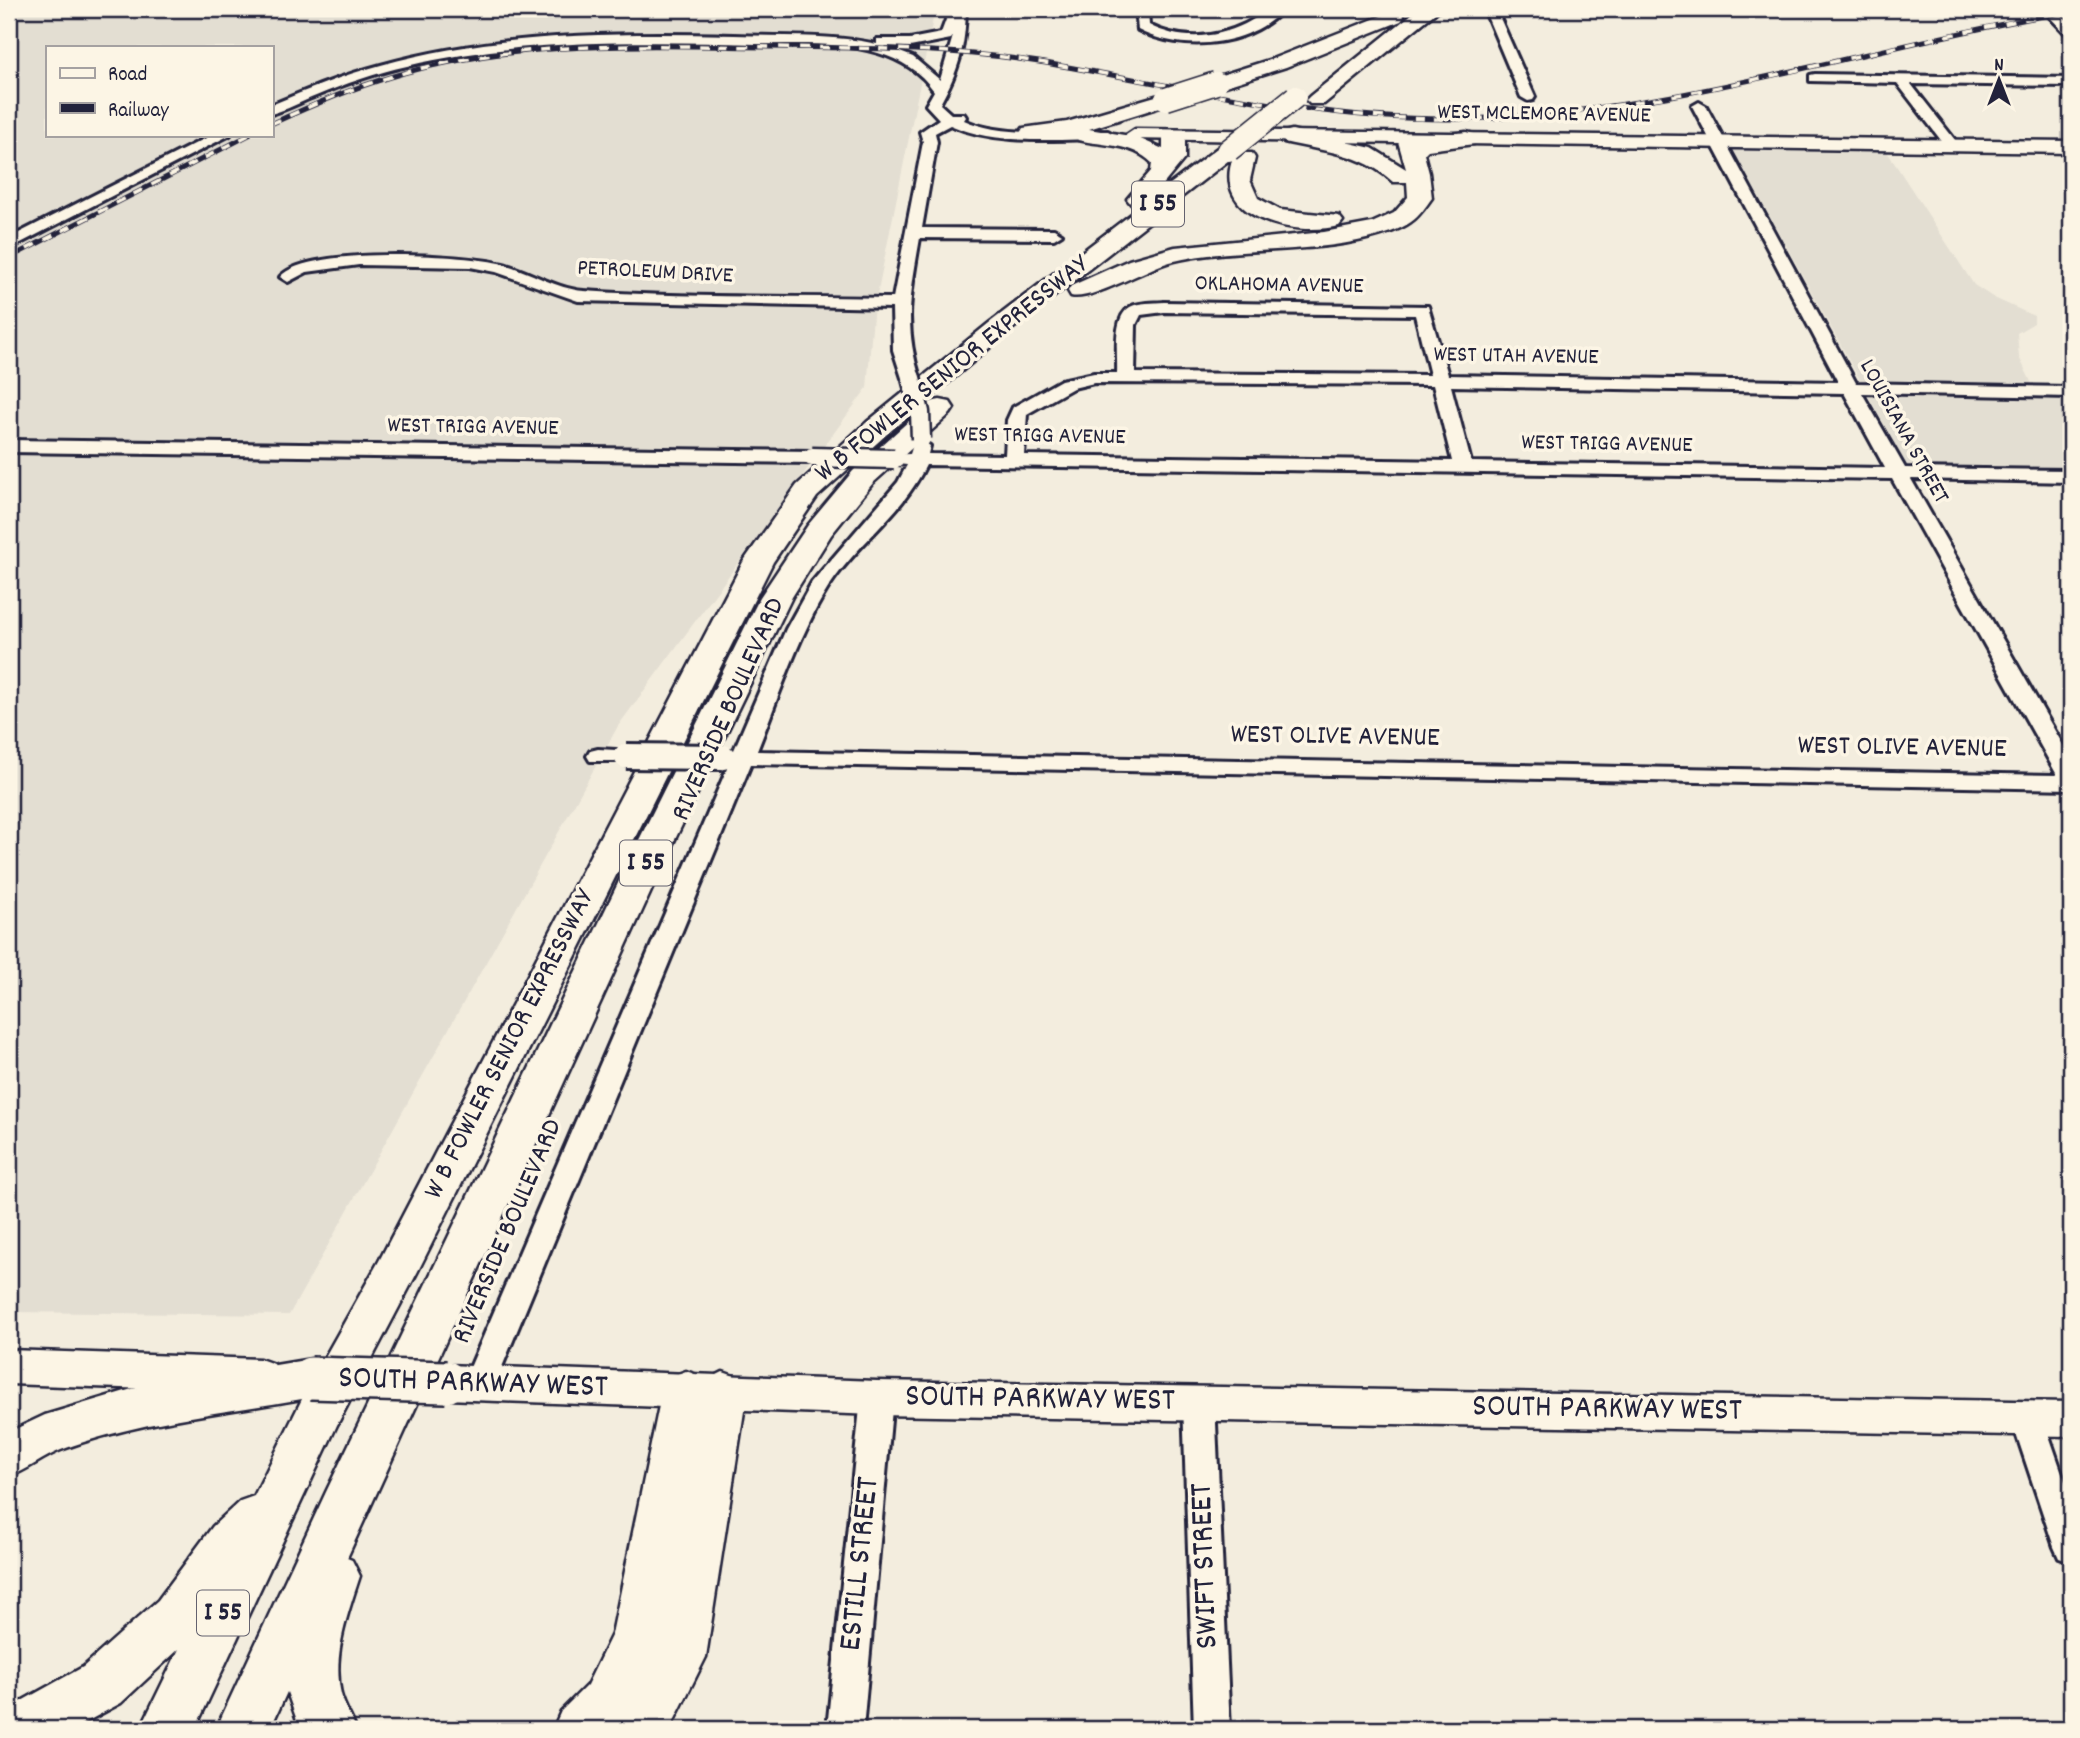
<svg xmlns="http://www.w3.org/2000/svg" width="2080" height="1738" font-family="Dekko,sans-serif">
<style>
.built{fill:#e3ded2;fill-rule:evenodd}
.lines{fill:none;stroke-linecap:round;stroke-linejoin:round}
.minor-casing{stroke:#22223b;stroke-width:6}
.major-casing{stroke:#22223b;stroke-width:5}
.highway-casing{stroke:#22223b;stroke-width:5}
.minor{fill:#fcf5e5;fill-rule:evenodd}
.major{fill:#fcf5e5;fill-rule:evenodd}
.highway{fill:#fcf5e5;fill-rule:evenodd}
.rail-casing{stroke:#22223b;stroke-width:5}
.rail{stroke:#fcf5e5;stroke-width:3.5;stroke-dasharray:10;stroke-linecap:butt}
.minor-bridge-far1-casing{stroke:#22223b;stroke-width:23;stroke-linecap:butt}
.minor-bridge-casing{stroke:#22223b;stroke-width:30;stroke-linecap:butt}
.major-bridge-casing{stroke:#22223b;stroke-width:46;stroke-linecap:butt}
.highway-bridge-casing{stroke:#22223b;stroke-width:25;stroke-linecap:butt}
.minor-bridge-far1{stroke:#fcf5e5;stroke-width:18}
.minor-bridge{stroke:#fcf5e5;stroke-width:24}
.major-bridge{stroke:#fcf5e5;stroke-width:41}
.highway-bridge{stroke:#fcf5e5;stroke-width:22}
.labels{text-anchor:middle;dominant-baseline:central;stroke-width:7;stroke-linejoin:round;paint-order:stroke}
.far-street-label{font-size:23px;fill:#22223b;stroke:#fcf5e5}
.shield{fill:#fcf5e5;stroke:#63616e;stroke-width:2}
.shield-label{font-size:26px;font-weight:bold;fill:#22223b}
.street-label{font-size:28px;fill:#22223b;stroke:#fcf5e5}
.near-street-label{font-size:33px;fill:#22223b;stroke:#fcf5e5}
</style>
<rect width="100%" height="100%" fill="#f3edde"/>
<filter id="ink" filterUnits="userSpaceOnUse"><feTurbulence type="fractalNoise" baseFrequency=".0143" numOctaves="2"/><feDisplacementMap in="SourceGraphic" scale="14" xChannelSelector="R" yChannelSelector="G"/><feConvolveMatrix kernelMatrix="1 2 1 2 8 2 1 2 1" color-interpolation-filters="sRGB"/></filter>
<g filter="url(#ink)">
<path class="built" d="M9,9H935L873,315L867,388L618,726L289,1315L9,1312ZM47,47H271V135H47Z
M1746,146L1884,147L1974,285L1994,298L2034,316V323L2017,333L2019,357L2034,388H2071V468L1907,466L1733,149Z"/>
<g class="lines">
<defs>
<path id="minor" d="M950,9H966C965,48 959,70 940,104L951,114H964L966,117L964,120C1003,138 1065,131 1108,131L1115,135L1108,139C1057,139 998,146 950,125L935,133L937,142L922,228L1054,229L1062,234L1054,239L920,238C911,291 903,325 920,378L917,382H905L902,378L893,350L892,308L578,301L496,272L470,267L359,265L307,272L288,282L280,277C306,246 464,254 503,264C529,271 557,289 584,291C685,298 791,296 893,298L923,142L920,132L939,119L926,105L934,91C920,71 901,60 878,53C839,41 796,45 756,44C640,41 521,39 407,66C375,73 345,84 316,96C301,102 286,110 271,114V105C307,90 343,75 381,65C495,33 617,32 734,35C782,37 830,34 877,44V39H910L941,33ZM953,36L940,80L913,57L884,46L910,47L951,39Z
M1136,9H1148L1149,25C1180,41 1214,39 1245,24C1259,17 1268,8 1284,9C1249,47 1183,53 1138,30Z
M1484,9H1496L1535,97L1533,100L1528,101L1521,97Z
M2042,9H2055L2071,24V35L2066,34Z
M1815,74L2071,78V86L1911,84L1959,145L1952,149L1947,148L1897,83L1810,81V75Z
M1699,102L1706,106L1856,383L2071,387V397L1862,393L1905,468L2071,470V482L1911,479L2071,759V789L751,764L495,1384L490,1393L479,1397L468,1393L463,1384L729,764L715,762L712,757L715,752L734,750L786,629L812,582L898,482L907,465L887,463L885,459L887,455L910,454L914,442L921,440L930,446L928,454L1005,455L1007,420L1013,407L1061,380L1094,373H1117C1118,355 1112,318 1130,307C1138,302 1155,303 1164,302L1428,306L1448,375L1838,382L1692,106ZM1164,312L1415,315L1430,375L1135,373L1136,325L1141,315ZM1094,383L1433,385L1452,461L1024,455L1027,414L1073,388ZM1451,386L1844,393L1885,468L1471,462ZM926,465L1892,479L2057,775L757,751C778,699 803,622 835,578C864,538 904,511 926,465Z
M212,135H230L9,249V238Z
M9,440L812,451L821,457L812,463L9,452Z
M598,749L634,751L637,756L634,761H590L587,756L590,751Z
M877,1385L888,1389L893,1398L863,1729H827L861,1398L866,1389Z
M1199,1389L1210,1393L1215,1402L1230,1729H1194L1183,1402L1188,1393Z
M2027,1405L2038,1409L2043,1418L2071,1499V1562L2059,1558L2054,1547L2011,1418L2016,1409Z"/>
<path id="major" d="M1135,129L2071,141V153L1128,139L1126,135Z
M9,1350L260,1359L274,1364L280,1376L274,1388L260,1393L9,1384Z
M446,1365L877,1381L2071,1402V1436L877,1415L446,1399L432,1394L426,1382L432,1370Z"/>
<path id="highway" d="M1418,9H1440L1324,104H1310L1306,100L1310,96Z
M1394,11L1401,13L1404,17L1401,21L1286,67L1216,89L1209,87L1206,83L1209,79L1272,59Z
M1166,93L1173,95L1177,99L1173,103L1089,129L1136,137L1163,149V136L1166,131H1182L1185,136V158L1152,198L1221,145H1237L1240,150L1238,153H1252L1255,158L1250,180L1258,198L1280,210L1339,216L1343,221L1339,226C1294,237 1211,219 1233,157L1007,333L887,434L817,497L773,562L418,1271L337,1425L195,1729H140L179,1649L121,1703L73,1729H9V1708L83,1667L158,1600L213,1526L240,1501L254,1496L302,1399C222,1413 138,1421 61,1450C43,1457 28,1470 9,1477V1432L45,1415L132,1389L311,1359L322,1362L379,1261L743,562L797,485L867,422L989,323L1143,205L1131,204L1127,199L1151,171L1152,163C1132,143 1104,146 1078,140L1075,135L1077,133L1031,140L1023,138L1020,133L1023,128L1067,122Z
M1292,130L1372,148L1406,169L1397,138L1400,133H1416L1419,138L1466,132L1474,134L1477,139L1474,144L1428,150L1424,154L1429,173L1432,198C1426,206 1419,217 1411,222C1400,230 1385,234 1371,238C1306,255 1236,246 1170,262C1145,269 1092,301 1071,296L1068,291L1071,286L1129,260L1175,247L1324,232L1372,223L1394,213L1408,197L1407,182H1393C1361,152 1325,152 1284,142L1281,137L1284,132Z
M940,400L950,402L954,408L950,414L873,483L831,535L792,597L668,854L347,1558L352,1560L360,1576C348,1613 332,1655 341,1694C344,1706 352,1718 356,1729H300L287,1692L270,1729H216L326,1492L632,854L760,597L808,525L853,471L930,402Z
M686,1371L703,1377L705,1381L723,1372L740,1378L747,1392L706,1657L670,1729H553L561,1711L587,1685L612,1634L662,1391L669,1377Z"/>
</defs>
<use href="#minor" class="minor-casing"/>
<use href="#major" class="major-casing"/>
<use href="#highway" class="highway-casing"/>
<use href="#minor" class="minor"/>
<use href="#major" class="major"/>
<use href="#highway" class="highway"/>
<defs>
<path id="rail" d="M271,124C310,106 349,89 390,77C514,39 646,46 773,47C862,48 951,48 1039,62C1178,85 1315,121 1457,119C1666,116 1867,46 2071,11
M9,258L249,135"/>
</defs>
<use href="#rail" class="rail-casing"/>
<use href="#rail" class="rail"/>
<defs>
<path id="minor-bridge-far1" d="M911,378L920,412L921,439
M812,457L894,459"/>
<path id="minor-bridge" d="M626,756L723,757"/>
<path id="major-bridge" d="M311,1378L446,1382"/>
<path id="highway-bridge" d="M1166,99L1216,83
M1229,150L1295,97"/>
</defs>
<use href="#minor-bridge-far1" class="minor-bridge-far1-casing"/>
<use href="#minor-bridge" class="minor-bridge-casing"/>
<use href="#major-bridge" class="major-bridge-casing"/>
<use href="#highway-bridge" class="highway-bridge-casing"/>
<use href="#minor-bridge-far1" class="minor-bridge-far1"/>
<use href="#minor-bridge" class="minor-bridge"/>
<use href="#major-bridge" class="major-bridge"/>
<use href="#highway-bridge" class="highway-bridge"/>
</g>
</g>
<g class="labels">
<g class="far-street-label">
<text transform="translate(1544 115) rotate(1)">WEST MCLEMORE AVENUE</text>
<text transform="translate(655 273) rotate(3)">PETROLEUM DRIVE</text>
<text transform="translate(1279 286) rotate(1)">OKLAHOMA AVENUE</text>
<text transform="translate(1516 357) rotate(1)">WEST UTAH AVENUE</text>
<text transform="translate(473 428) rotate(1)">WEST TRIGG AVENUE</text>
<text transform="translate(1903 432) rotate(61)">LOUISIANA STREET</text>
<text transform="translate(1040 437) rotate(1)">WEST TRIGG AVENUE</text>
<text transform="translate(1607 445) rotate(1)">WEST TRIGG AVENUE</text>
</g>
<g class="shield">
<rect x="1132" y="181.5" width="52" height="45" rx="5"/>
<rect x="620" y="840.5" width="52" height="45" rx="5"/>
<rect x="197" y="1590.5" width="52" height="45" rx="5"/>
</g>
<g class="shield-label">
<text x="1158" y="204">I 55</text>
<text x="646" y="863">I 55</text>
<text x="223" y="1613">I 55</text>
</g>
<g class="street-label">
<text transform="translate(953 370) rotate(-39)">W B FOWLER SENIOR EXPRESSWAY</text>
<text transform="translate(730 710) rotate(-66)">RIVERSIDE BOULEVARD</text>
<text transform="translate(1335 738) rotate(1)">WEST OLIVE AVENUE</text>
<text transform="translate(1902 749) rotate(1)">WEST OLIVE AVENUE</text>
<text transform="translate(511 1045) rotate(-63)">W B FOWLER SENIOR EXPRESSWAY</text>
<text transform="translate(509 1232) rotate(-67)">RIVERSIDE BOULEVARD</text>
</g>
<g class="near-street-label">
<text transform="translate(473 1384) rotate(2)">SOUTH PARKWAY WEST</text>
<text transform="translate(1040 1400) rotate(1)">SOUTH PARKWAY WEST</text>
<text transform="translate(1607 1410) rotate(1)">SOUTH PARKWAY WEST</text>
<text transform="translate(861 1564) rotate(-84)">ESTILL STREET</text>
<text transform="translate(1206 1566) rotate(-92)">SWIFT STREET</text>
</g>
</g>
<rect width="2080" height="1738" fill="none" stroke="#fcf5e5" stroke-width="35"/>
<rect x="18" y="18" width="2045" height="1703" fill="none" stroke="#22223b" stroke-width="2.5" filter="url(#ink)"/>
<rect x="46" y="46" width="228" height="91" fill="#fcf5e5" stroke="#a5a1a1" stroke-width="2"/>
<rect x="60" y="68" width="35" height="10" fill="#fcf5e5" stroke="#a5a1a1" stroke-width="2"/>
<text x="108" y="80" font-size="21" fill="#22223b">Road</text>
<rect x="60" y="103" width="35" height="10" fill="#22223b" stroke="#a5a1a1" stroke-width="2"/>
<text x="108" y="116" font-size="21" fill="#22223b">Railway</text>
<g transform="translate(1999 80)" stroke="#fcf5e5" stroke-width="5" paint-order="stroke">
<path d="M0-5L12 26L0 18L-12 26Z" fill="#22223b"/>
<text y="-10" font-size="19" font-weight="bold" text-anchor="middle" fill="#22223b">N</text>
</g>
</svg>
